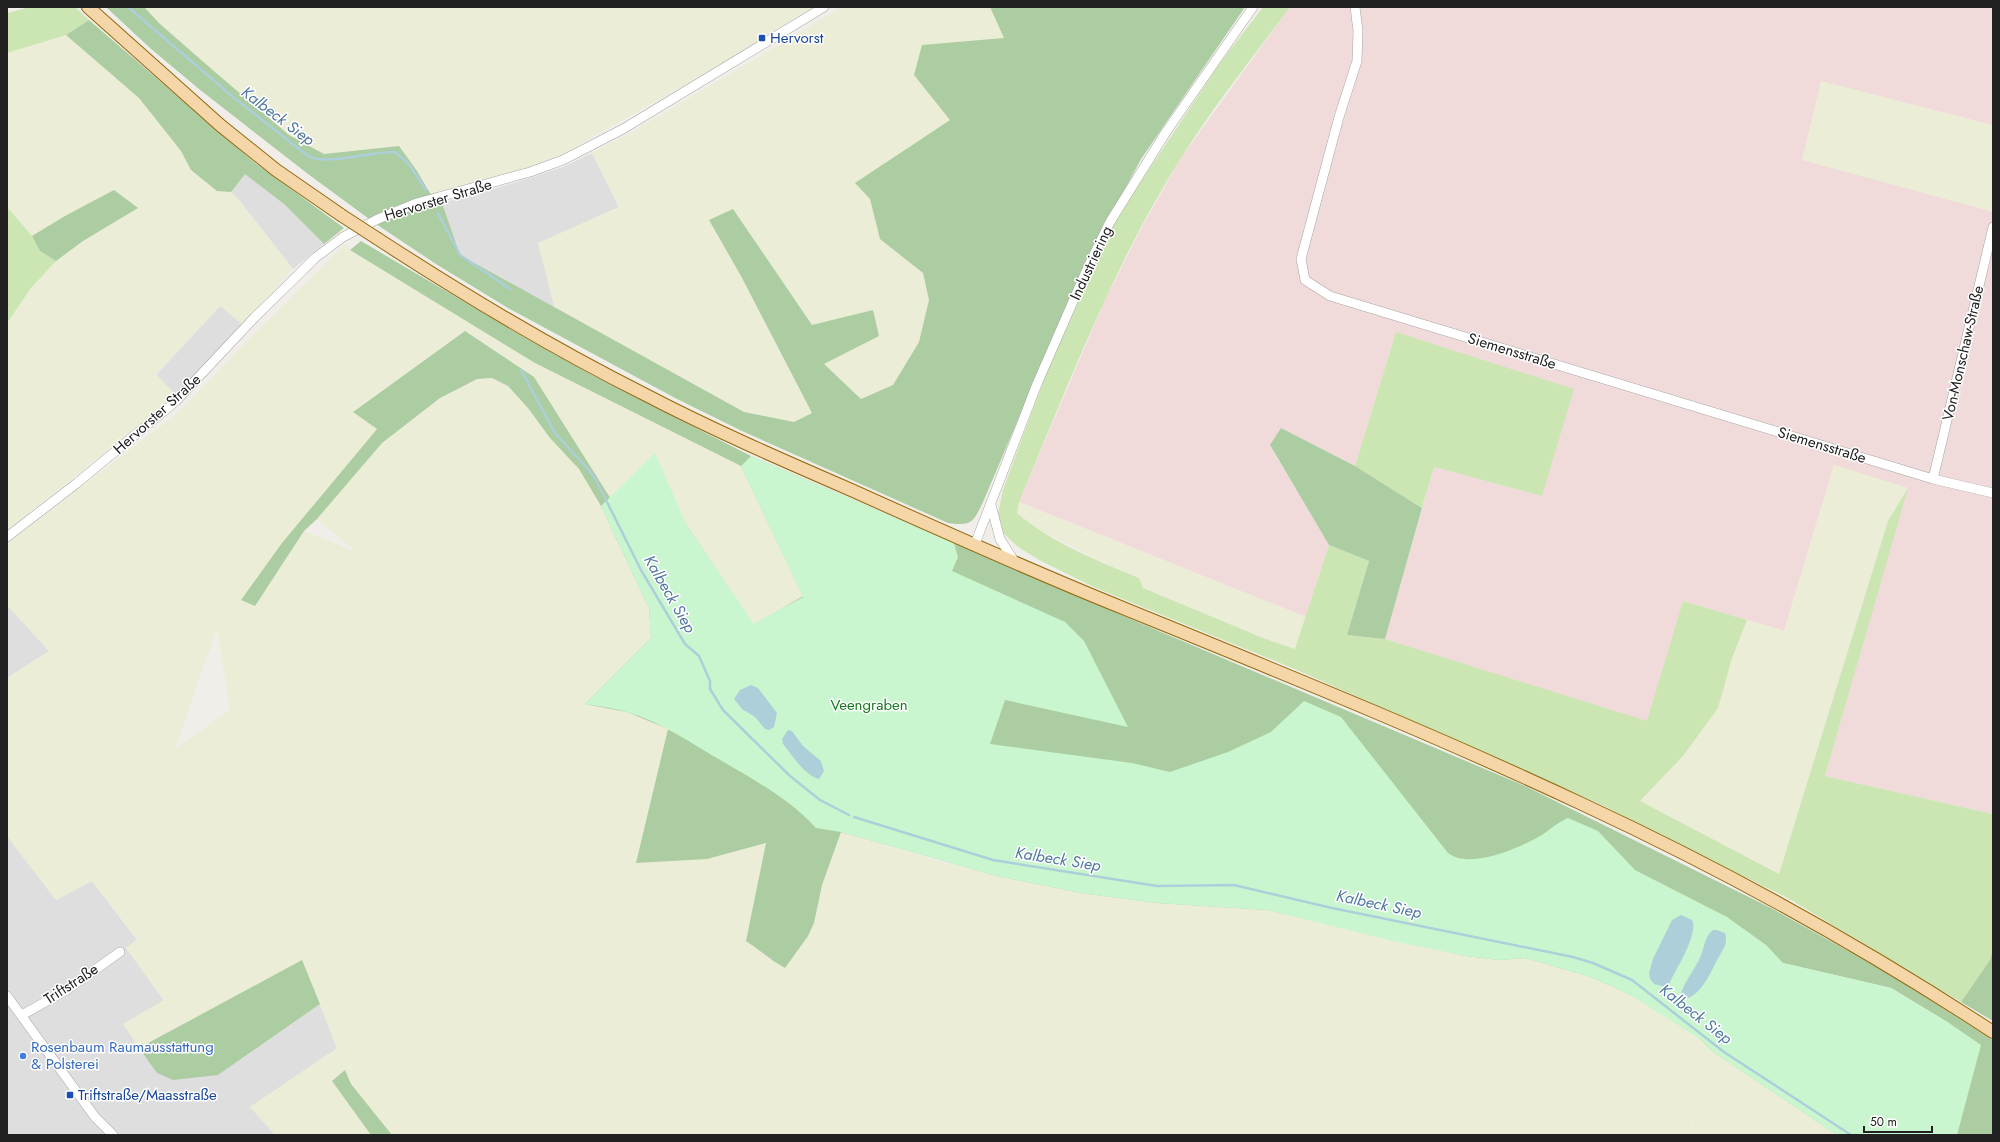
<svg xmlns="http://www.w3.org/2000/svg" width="2000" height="1142" font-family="Jost,sans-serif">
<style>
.residential{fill:#dfdede}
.commercial{fill:#f0dbda}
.farmland{fill:#ebedd6;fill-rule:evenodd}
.grass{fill:#cbe6b3}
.forest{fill:#accca1}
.park{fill:#caf6cf}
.water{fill:#adcfda}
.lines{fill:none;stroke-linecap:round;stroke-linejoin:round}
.stream{stroke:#adcfda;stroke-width:2.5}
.minor-casing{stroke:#a5a5a5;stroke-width:10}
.major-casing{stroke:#92690c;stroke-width:14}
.minor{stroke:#fff;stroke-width:9}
.major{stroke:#f5d6a9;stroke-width:12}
.major-bridge-casing{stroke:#92690c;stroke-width:14;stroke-linecap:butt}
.major-bridge{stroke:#f5d6a9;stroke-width:12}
.transit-dot{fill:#1a4fb4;stroke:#fff;stroke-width:1.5}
.shop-dot{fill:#3f7fe0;stroke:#fff;stroke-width:1.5}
.labels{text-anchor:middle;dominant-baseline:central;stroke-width:3;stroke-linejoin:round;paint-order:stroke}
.transit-label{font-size:15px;fill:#164399;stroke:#fff;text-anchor:start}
.street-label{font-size:15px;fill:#212121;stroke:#fff}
.park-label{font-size:15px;fill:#157920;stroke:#fff}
.shop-label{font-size:15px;fill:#366cbe;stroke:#fff;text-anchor:start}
.water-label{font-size:16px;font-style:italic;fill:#5178a2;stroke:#fff}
</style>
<rect width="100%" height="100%" fill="#f1eee9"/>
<path class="residential" d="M592,153L619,207L538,243L555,309L460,255L442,203L514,183L563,167Z
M245,173L284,204L324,244L293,269L239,200L231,192Z
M221,305L242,324L176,395L156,375Z
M7,605L49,651L7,678Z
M7,836L56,900L92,881L137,940L126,948L218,1075L320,1004L337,1049L251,1107L275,1135H7Z"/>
<path class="commercial" d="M1290,7H1993V814L1825,776L1907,488L1834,465L1784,631L1683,601L1647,722L1385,639L1434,467L1542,496L1396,332L1355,466L1281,428L1270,446L1329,545L1306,617L1019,502L1105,300L1143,225L1181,158Z"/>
<path class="farmland" d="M144,7H813L702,75L561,155L519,172L433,196L417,171L399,146L325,154L289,135L215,72L160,24Z
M842,7H990L1004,38L914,75L951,120L855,183L870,199L881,239L923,273L929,300L919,342L893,385L861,399L824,364L879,336L873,310L812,325L733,210L710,220L741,276L812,413L794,422L744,412L555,309L538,243L619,207L592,153L632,132Z
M66,35L139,98L181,151L191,170L217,191L231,192L239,200L293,269L242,324L220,306L156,374L176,395L7,531V323L31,288L56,261L83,241L137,209L65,216L32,236L7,207V53Z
M1821,81L1993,125V212L1802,160Z
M346,243L350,250L535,363L741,466L803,596L755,625L686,524L648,558L534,377L465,331L353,411L377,429L282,543L265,569L255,606L304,531L356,552L317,519L382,443L440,398L477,379L492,378L507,386L528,408L550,438L579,469L601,506L649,608L651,638L585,704L627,712L668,729L636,863L707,859L766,843L746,940L761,951L769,960L814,923L822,885L841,832L948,864L1081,893L1157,903L1267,910L1397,942L1467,956L1500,960L1525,958L1588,976L1627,993L1649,1005L1699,1038L1712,1051L1837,1135H1690L1698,1104L1689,1135H392L351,1084L332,1081L371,1135H275L250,1107L337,1048L302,960L139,1048L123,1024L164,1000L126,948L137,939L92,881L56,900L7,836V678L49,651L7,605V543L178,413L240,348ZM217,628L230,710L175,749Z
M1834,465L1908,488L1888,521L1779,874L1639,801L1683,756L1732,658L1747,620L1784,631Z
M1019,502L1306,617L1296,649L1263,638L1143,588L1139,578L1100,561L1038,529L1017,513Z"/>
<path class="grass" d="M30,7H75L89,20L66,35L7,53V13Z
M1263,7H1290C1253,57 1214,106 1181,158C1113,265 1068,386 1019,502L1017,513C1052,543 1098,561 1139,578L1143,588L1263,638L1295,649L1329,545L1369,561L1347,635L1385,639L1647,721L1683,601L1747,620L1732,658L1718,708L1683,756L1640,801L1779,874L1888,521L1908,488L1825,776L1993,814V948L1990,960L1961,1002L1786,897L1691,851L1602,805L1297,670L1096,588L1041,561L1018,547L1000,530L997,518L1003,490L1021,441L1049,367L1113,226L1140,183L1220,63Z
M7,207L32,236L40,251L56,261L31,288L7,323Z
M1396,332L1574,389L1542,496L1434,467L1422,508L1355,466Z"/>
<path class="forest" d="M106,7H144L160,24L215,72L289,135L324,154L399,146L417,171L430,193L442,203L460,255L744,412L794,422L812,413L741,276L709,220L733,209L812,325L873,310L879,336L824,364L861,399L893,385L919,342L929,300L923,273L880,239L870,199L855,183L950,120L914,75L922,45L1004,38L990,7H1245L1141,159L1082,269L983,502C973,523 972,526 948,523L742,431L677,399L508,308L436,264L376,224L308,174L199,89L150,48Z
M89,20L254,162L344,228L324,244L284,204L245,174L231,192L217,191L191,170L181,151L139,98L66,35Z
M114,190L138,208L83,241L56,261L40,251L32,236L65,216Z
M361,241L517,333L592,375L751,456L1140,623L1525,786L1769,907L1886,972L1993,1040V1135H1911L1949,1023L1891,988L1783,963L1837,1135L1712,1051L1699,1038L1652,1007L1627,993L1588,976L1525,958L1500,960L1466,956L1267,910L1157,903L1081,893L997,876L841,832L822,885L814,923L808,936L785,968C770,960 760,950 746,941L766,843L707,859L636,863L668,729L627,712L585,704L651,638L649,608L601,506L579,469L550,438L528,408L508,386L492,378L477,379L440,398L382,443L317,519L304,531L255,606L241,600L282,543L377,429L353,412L465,331L534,377L648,558L686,524L754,625L803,596L741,466L535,363L350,250Z
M1281,428L1355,466L1422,508L1385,639L1347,635L1369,561L1329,545L1270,445Z
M1993,948V1021L1961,1002L1990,960Z
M302,960L320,1004L218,1075L173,1080L157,1073L139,1048Z
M345,1070L351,1084L392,1135H371L332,1081Z"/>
<path class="park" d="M655,453L686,524L754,624L803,597L741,466L751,456L954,543L958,557L952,571L1065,622L1084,641L1128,727L1005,700L990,744L1132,763L1170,772L1228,752L1271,732L1304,701L1341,717L1448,853C1470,870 1519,848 1540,836C1550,830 1558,822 1568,818L1598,831L1635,870L1727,917L1766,945L1783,963L1891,988L1949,1023L1981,1045L1957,1135H1837L1712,1051L1699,1038L1627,993L1588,976L1525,958L1500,960L1466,956L1397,942L1267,910L1157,903L1081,893L997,876L841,832L816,828C792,801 753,779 722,761C691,743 661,722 627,712C613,708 599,706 585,704L651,638L649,608L601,506Z"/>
<path class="water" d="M751,685L758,688L777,713L774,727L769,730L765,729L755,717L742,709L734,699L740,690Z
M788,730L792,731L803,746L821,761L824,771L819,779C804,775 793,756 783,744L782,739Z
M1681,915L1692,920C1699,934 1675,971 1669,984L1666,987L1654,984L1650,979L1649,973L1653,959L1672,920Z
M1713,930H1717L1725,933C1729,944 1721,952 1716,962C1709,976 1700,997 1682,1000L1680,996C1684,983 1692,973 1699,960C1704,951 1704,936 1713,930Z"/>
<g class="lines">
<path class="stream" d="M128,7L233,97L308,156C326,166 372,151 395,152L408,163L426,190
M438,213L460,255L510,289
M521,370L555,433L589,470L596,480L641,570L685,644L699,656L710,681V689L723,710L790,776L820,800L849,815
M854,817L993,860L1157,886L1234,885L1332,908L1573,957L1593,963L1632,980L1724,1052L1851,1135"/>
<defs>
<path id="minor" d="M1355,7L1358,31L1357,61L1339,117L1301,259L1305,280L1330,296L1933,479L1993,493
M1933,479L1993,227
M991,505L1000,539L1014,561
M7,537L77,483L176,401L254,318L298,275L315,258L343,237L378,219L417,203L530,172L563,160L623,129L824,7
M975,544L1037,384L1088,267L1110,222L1166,132L1253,7
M7,996L95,1117L113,1135
M22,1015L65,991L120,952"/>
<path id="major" d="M88,7L220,125L276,170L341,215
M378,239C464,295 552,348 644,394C711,429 780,459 849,489C940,530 1031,571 1123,608C1277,671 1431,733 1582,804C1724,870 1862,946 1993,1032"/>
</defs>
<use href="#minor" class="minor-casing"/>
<use href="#major" class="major-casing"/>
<use href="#minor" class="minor"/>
<use href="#major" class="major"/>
<defs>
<path id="major-bridge" d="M341,215L378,239"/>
</defs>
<use href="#major-bridge" class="major-bridge-casing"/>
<use href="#major-bridge" class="major-bridge"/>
</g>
<g class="transit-dot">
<rect x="758" y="34" width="8" height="8" rx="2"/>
<rect x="66" y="1091" width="8" height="8" rx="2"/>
</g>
<circle class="shop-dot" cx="23" cy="1056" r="4"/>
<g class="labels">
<g class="transit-label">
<text x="770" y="38">Hervorst</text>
<text x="78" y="1095">Triftstraße/Maasstraße</text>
</g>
<g class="street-label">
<text transform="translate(438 200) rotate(-17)">Hervorster Straße</text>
<text transform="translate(1091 263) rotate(-65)">Industriering</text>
<text transform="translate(1512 351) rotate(17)">Siemensstraße</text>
<text transform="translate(1963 353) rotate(-77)">Von-Monschaw-Straße</text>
<text transform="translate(157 414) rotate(-42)">Hervorster Straße</text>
<text transform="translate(1822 445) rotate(17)">Siemensstraße</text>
<text transform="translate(71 984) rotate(-33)">Triftstraße</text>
</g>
<g class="park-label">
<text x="869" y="705">Veengraben</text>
</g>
<g class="shop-label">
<text x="31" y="1047">Rosenbaum Raumausstattung<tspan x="31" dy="17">&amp; Polsterei</tspan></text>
</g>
<g class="water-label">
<text transform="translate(278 116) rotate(37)">Kalbeck Siep</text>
<text transform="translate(670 594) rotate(60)">Kalbeck Siep</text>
<text transform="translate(1058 859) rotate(9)">Kalbeck Siep</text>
<text transform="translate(1379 904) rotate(12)">Kalbeck Siep</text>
<text transform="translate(1696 1014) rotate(38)">Kalbeck Siep</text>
</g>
</g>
<rect width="2000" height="1142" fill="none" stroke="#212121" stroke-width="16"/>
<path d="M1864 1126v6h68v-6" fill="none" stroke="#212121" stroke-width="2"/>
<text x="1870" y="1126" font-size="12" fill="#212121" stroke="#ffffff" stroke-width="3" paint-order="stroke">50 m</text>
</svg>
